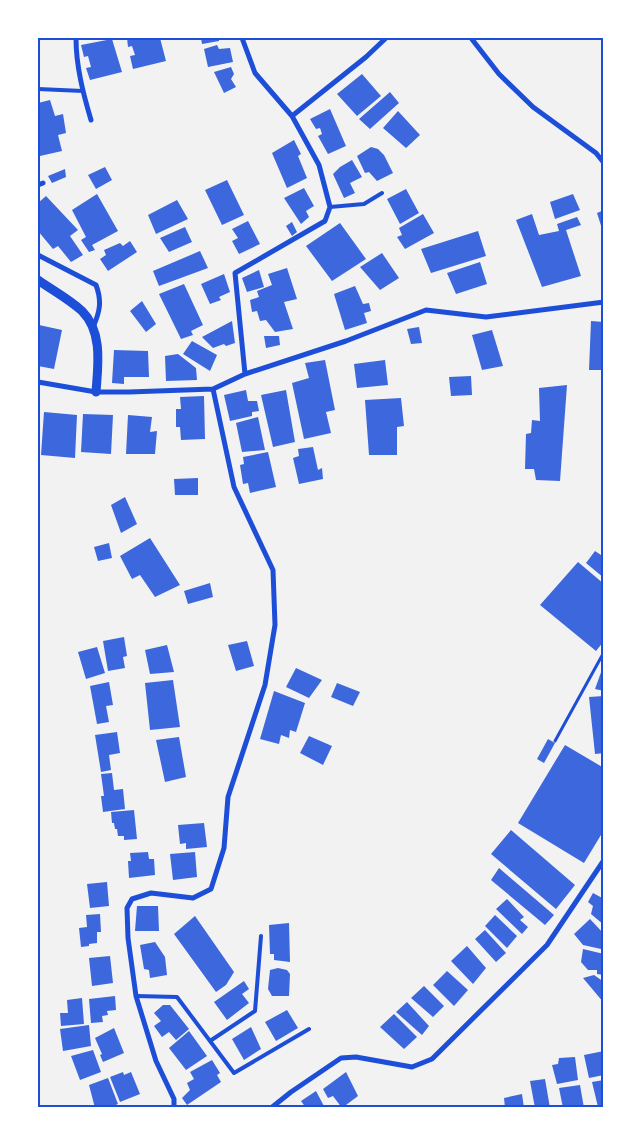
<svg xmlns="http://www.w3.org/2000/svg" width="641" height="1145" font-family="'Public Sans',sans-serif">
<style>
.building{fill:#3d67dc}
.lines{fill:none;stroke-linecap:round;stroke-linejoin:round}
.path{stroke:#1d4ed8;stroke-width:3}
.service{stroke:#1d4ed8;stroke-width:4}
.minor{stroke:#1d4ed8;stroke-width:5}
.tertiary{stroke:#1d4ed8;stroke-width:9}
.neatline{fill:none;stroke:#1d4ed8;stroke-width:2}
</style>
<rect width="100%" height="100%" fill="#f2f2f2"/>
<path class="building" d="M127,38H160L166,61L133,69L130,56L135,55L132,46L128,47Z
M201,38H219V41L202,44Z
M112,39L122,72L90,80L86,68L91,67L88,56L84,57L81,45Z
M217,45L219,49L230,48L233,62L208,67L204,49Z
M231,67L234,74L231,79L236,87L224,93L214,72Z
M362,74L381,96L357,116L337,94Z
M390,92L399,103L370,129L359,119Z
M50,100L55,116L63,114L66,133L58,135L62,151L40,156L38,148V103Z
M330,109L346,146L328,154L318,136L322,134L320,128L316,129L310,119Z
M398,111L420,135L406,148L383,128Z
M294,140L301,154L298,156L307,178L287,188L272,153Z
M371,147L378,149L384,155L393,173L377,181L369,172L365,173L357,156Z
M352,160L362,177L350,183L355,193L344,198L333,174L340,167Z
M105,167L112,180L96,189L88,175Z
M65,169L66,177L52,183L48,176Z
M227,180L244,215L222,225L205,190Z
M304,188L314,206L306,211L309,217L301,224L284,198Z
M406,189L419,213L400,224L387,199Z
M97,194L118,231L92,245L95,250L89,252L81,240L86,237L72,210Z
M573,194L580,210L555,219L550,202Z
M46,196L78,230L70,236L83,255L71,262L58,246L53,249L38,231V203Z
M177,200L188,219L156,234L148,215Z
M604,210V232H603L597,213Z
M423,214L434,233L405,249L397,237L402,235L399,228Z
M532,214L539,235L559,231L557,224L577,217L581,225L566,230L581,276L542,287L516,220Z
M248,221L260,244L239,254L232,241L238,238L232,229Z
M292,222L297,232L292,236L286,226Z
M340,223L366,259L332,281L306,246Z
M185,227L192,242L169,252L160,238Z
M478,231L486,256L431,273L421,249Z
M130,241L137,252L108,271L100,259L106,255L104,250L120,243L123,246Z
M200,251L208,268L159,286L153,271Z
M382,253L399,278L380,290L360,267Z
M480,262L487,284L456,294L447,273Z
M287,268L297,299L284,302L293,329L275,332L266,320L260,321L257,311L252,312L250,300L259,297L257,291L272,285L268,274Z
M259,270L264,287L247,292L242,278Z
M224,274L230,292L219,297L221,300L210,304L201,284Z
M184,284L203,325L191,331L193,335L181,339L159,294Z
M355,286L363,304L369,303L371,311L364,313L367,323L345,330L334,294Z
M142,301L156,324L146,332L130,311Z
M232,321L235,343L226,346L224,344L213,348L202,337Z
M591,321L604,322V370H589Z
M39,325L62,330L54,369L38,366V331Z
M419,327L422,343L411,344L407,329Z
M492,330L503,366L482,370L472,335Z
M264,336H279L280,345L266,348Z
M192,341L217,355L210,371L183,354Z
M114,350L148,351L149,377H124V384L112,383Z
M178,354L196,368L197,380L166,381L165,356Z
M325,360L335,410L326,412L331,433L304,439L292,383L309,378L305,363Z
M385,360L388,385L357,388L354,364Z
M471,376L472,395L451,396L449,377Z
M567,385L560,481L536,480L534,469H525L526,434L531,433L532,420L540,421L539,388Z
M246,390L248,401H257L259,411L252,412V416L230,421L224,395Z
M286,390L295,442L273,447L261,395Z
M204,396L205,439L181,440L180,427H176V409H181L180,397Z
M401,398L404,426L397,427V455H369L365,400Z
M44,412L77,415L75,458L41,455Z
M83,414L113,415L111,454L81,452Z
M128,415L152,417L150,432L157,431L155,454H126Z
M258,417L265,450L242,452L236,423Z
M313,447L318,470L322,468L323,479L299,484L293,458L299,456L298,449Z
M268,452L276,487L250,493L248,483L243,484L240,465L244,464L243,457Z
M198,478V495H175L174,479Z
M125,497L137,524L121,533L111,505Z
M150,538L180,585L155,597L140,575L132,579L120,556Z
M109,543L112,558L98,561L94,547Z
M595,551L601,555L604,551V578L586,563Z
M578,562L604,584V641L596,651L540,605Z
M210,583L213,597L188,604L184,591Z
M124,637L127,656L123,657L125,668L108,671L103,641Z
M247,641L254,666L236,671L228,645Z
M167,645L174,672L150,674L145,650Z
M97,647L105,673L86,679L78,652Z
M604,664V691L595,689Z
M296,668L322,680L309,698L286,687Z
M173,680L180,727L150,730L145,683Z
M109,682L113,705L106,706L109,722L97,724L90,686Z
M337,683L360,692L353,706L331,697Z
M274,691L305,703L296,732L290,730L289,738L281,735L279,744L260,739Z
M604,696V753L595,754L589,697Z
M117,732L120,753L109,755L111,770L101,772L95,735Z
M309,736L332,746L323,765L300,753Z
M179,737L186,777L165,782L156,740Z
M548,739L555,743L544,763L537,759Z
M565,745L604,768V830L584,863L518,823Z
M112,773L114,790L123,789L125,809L103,812L101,796H104L101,774Z
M134,810L137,839L124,840V836H118L117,829H115L114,823H112L111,812Z
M204,823L207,847L186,849V843L180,844L178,825Z
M511,830L575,885L556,909L491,854Z
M148,852L149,859H154L155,875L129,878L128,861H131L130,853Z
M195,852L197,877L173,880L170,854Z
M499,868L554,915L545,925L491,880Z
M107,882L109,906L90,908L87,884Z
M593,893L604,899V925L591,914L593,906L588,902Z
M507,899L524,917L520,920L528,927L522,934L496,909Z
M137,906H158L159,931H135Z
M100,914L101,932H97V943L89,944V946L81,947L79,928L87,927L86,915Z
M495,915L517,936L507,948L485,926Z
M195,916L234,972L226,985L216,992L174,934Z
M590,919L604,934V947L601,949L583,945L574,934Z
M289,923L290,962L274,960V954H270L269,925Z
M485,930L506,953L496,962L475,939Z
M155,942L165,957L167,975L150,978L149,970L144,969L140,945Z
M467,946L486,968L473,984L451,961Z
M583,949L604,954V975L597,974V970H588L581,962Z
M110,956L113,983L92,986L89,958Z
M278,968L287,970L290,974L289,996H272L268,989L270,970Z
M447,971L468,990L454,1006L433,985Z
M594,975L604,982V1003L583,978Z
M244,981L249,989L242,994L249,1003L227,1020L214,1002Z
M424,986L444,1006L433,1017L411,998Z
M115,996L116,1010L107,1011L108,1015L102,1016L103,1022L91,1023L89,999Z
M82,998L84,1024L61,1026L60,1013H68L67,1000Z
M407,1002L429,1026L422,1035L396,1012Z
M163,1005H170L189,1029L176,1040L169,1032L162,1037L154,1026L161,1021L154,1013Z
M287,1010L298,1028L276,1041L265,1022Z
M394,1014L417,1037L404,1049L380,1027Z
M89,1025L91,1046L63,1051L60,1029Z
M251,1027L261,1049L244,1060L232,1039Z
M114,1028L124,1053L103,1062L100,1055L102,1054L95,1038Z
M189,1031L207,1056L186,1070L169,1048Z
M93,1050L101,1072L80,1080L71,1056Z
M604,1051V1075L589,1078L584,1055Z
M575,1057L578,1080L557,1084L552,1065L558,1064L559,1058Z
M212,1060L220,1073L217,1075L221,1082L187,1105L182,1098L190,1090L187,1083L194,1079L190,1072Z
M123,1072L124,1075L131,1072L140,1094L120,1102L110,1077Z
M346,1072L358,1096L342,1108L333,1096L328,1098L323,1089Z
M108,1078L118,1104L109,1108H95L89,1085Z
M545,1079L550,1108H535L530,1081Z
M604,1080V1106L598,1107L592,1082Z
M580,1085L584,1108H563L559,1088Z
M316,1091L325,1108H306L301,1101Z
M522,1094L524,1108H505L504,1098Z"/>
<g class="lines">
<path class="path" d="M555,741L604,652"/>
<path class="service" d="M38,89L83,91
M330,207L364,204L382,193
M136,996L177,997L234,1073L309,1029
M210,1041L255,1011L261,936"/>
<path class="minor" d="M76,38C76,66 83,93 91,120
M242,38L255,73L292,116L319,165L330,207L325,221L235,273L245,374
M471,38L499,74L533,107L596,153L604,163
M292,116L366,57L386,38
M38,185L43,183
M38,255L96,285C102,301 100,312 93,327
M38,382L96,392H129L213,389L245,374L346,341L426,310L486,317L604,302
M174,1108V1099L156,1061L136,996L128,938L127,908L132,899L151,893L193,898L211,889L224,848L228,797L265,685L275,625L273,570L234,487L213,389
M271,1108L291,1092L341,1058L356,1057L412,1067L432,1059L547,945L604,860"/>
<path class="tertiary" d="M38,280C52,290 69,299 82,311C103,332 98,365 96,392"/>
</g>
<rect width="641" height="1145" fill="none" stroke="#ffffff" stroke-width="78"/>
<rect x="39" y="39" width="563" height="1067" class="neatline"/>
</svg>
